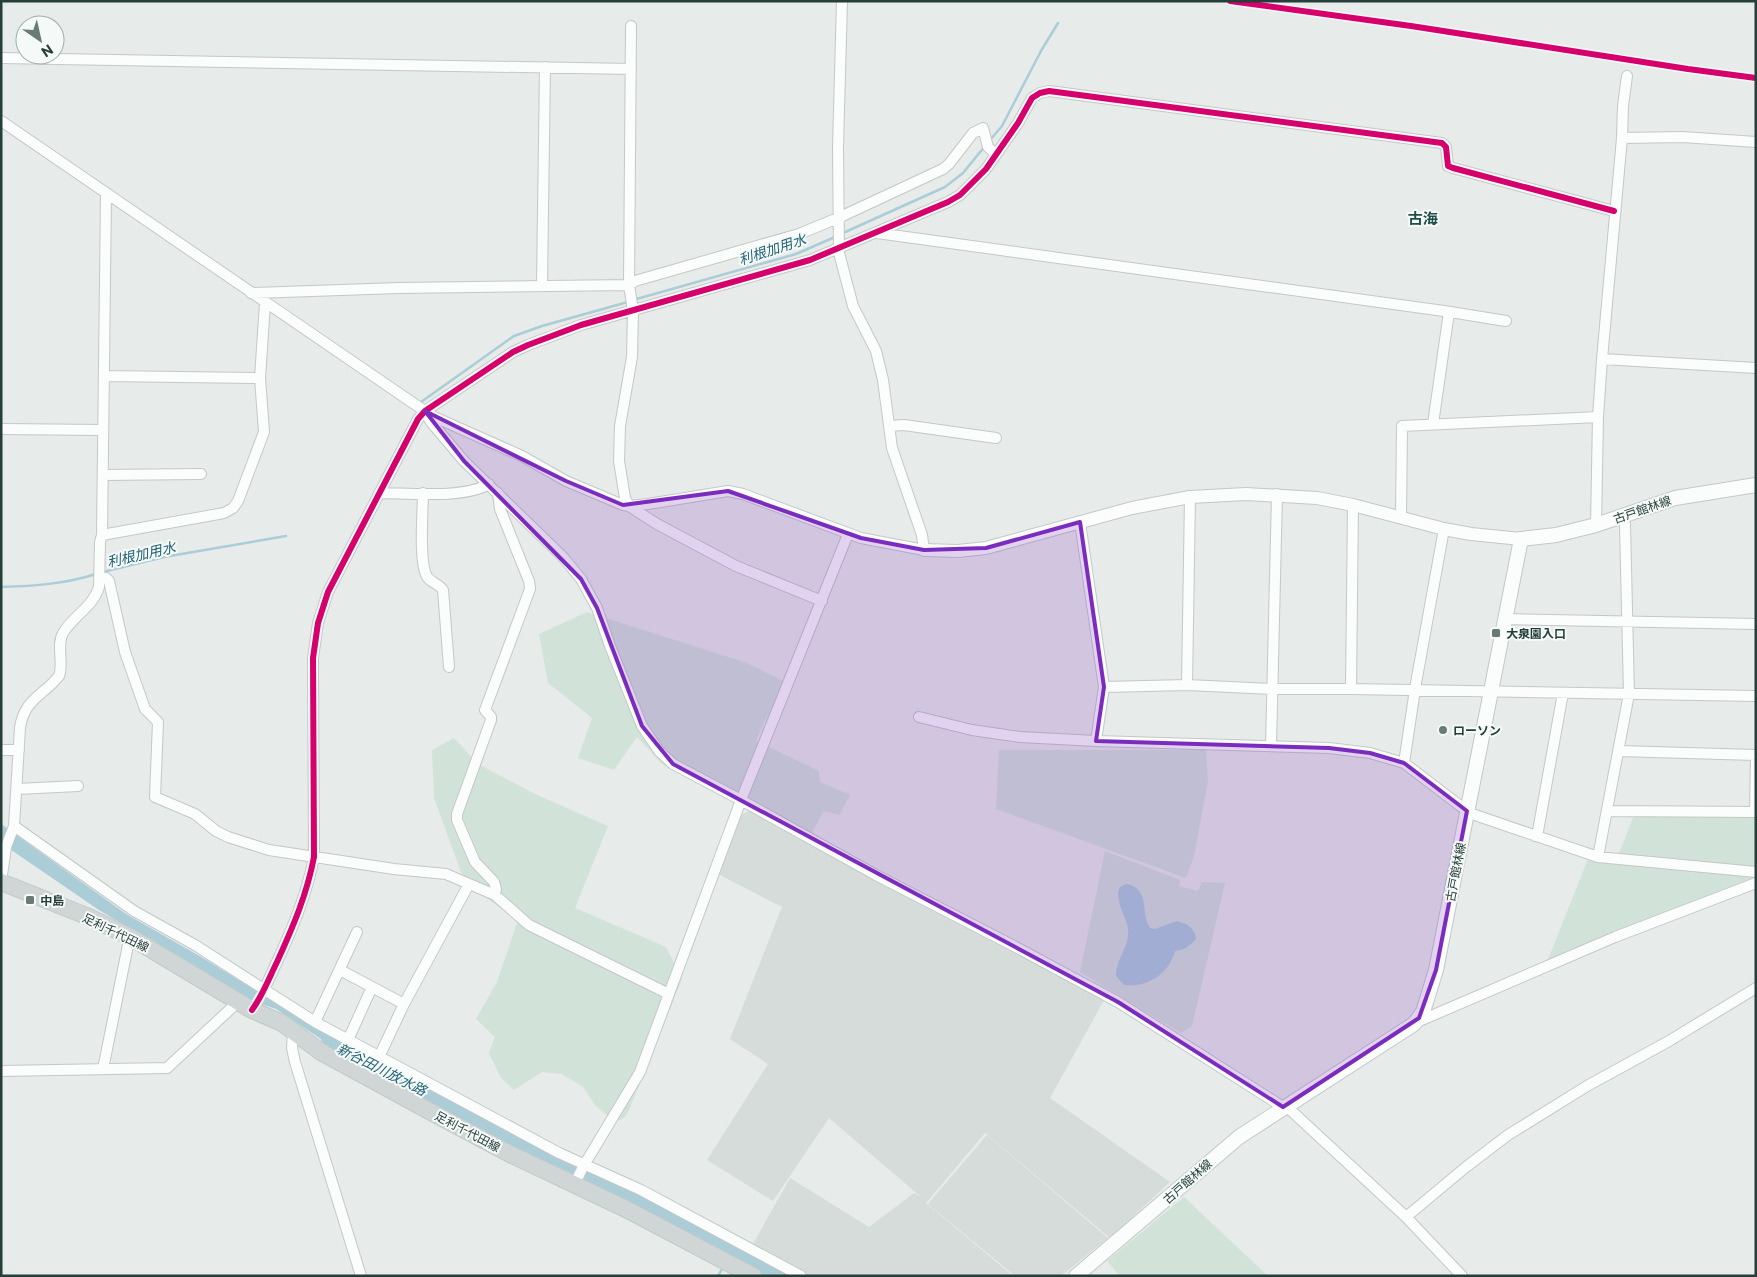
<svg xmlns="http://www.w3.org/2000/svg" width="1757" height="1277" font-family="Commissioner,'Noto Sans JP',sans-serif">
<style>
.built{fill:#d5dcd9}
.green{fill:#d1e3d8}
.water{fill:#aacdd7}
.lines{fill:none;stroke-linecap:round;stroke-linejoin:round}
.stream{stroke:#aacdd7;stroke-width:2.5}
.river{stroke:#aacdd7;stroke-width:15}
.minor-casing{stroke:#c4c8c6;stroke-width:12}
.tertiary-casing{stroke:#c4c8c6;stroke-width:14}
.secondary-casing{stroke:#c3c9c7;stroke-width:16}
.primary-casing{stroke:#c2cac8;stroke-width:18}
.minor{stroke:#fbfcfc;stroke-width:10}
.tertiary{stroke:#fbfcfc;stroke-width:12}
.secondary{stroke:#fbfcfc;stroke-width:14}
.primary{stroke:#cfd6d5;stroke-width:16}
.cycleway-casing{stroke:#f5faf8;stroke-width:9}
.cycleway{stroke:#d6006c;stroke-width:6}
.marked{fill:#7b2cbf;fill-opacity:0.2;stroke:#7b2cbf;stroke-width:4;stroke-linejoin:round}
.poi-dot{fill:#697b77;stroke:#f5faf8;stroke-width:2}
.labels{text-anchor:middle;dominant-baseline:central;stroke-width:4;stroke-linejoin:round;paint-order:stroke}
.street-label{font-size:12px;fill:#253e39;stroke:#f5faf8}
.poi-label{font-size:12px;font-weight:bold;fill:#253e39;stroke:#f5faf8;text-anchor:start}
.water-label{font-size:14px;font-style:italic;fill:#216278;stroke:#f5faf8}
.quarter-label{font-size:15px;font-weight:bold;fill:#215048;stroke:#f5faf8}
</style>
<rect width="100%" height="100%" fill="#e7ebe9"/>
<path class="built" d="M753,809L1104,1000L1050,1098L1170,1182L1110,1238L985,1133L926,1203L1013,1276H806L753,1244L790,1178L869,1227L914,1193L921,1197L829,1118L773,1201L707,1160L768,1064L730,1039L782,907L718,874L741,815Z
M987,1135L1108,1238L1061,1276H1015L928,1204Z"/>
<path class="green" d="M587,612L747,663L787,683L763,724L756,741L819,771L820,782L850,795L839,815L824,811L810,836L753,805L664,766L637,737L614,770L578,758L592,718L548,683L539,634Z
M454,738L478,764L537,795L608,826L575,908L666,947L682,979L630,1108L625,1117L615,1122L595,1105L583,1087L562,1074L542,1072L514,1090L501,1078L489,1053L495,1037L476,1019L497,982L518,920L465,883L434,798L432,750Z
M999,750H1206L1208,781L1194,856L1186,878L996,809Z
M1756,812V869L1618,856L1634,815Z
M1105,851L1180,880L1179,886L1198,891L1202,882L1225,883L1192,1026L1181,1033L1080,972Z
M1588,859L1756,875V879L1547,962Z
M1184,1197L1268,1276H1120L1107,1261Z"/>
<path class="water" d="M1,824L126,914L203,958L321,1031L359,1050L351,1061L323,1046L321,1039L276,1009L252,1001L99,910L1,843Z
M1127,884C1151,890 1140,913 1150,928L1155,929L1177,921C1188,924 1195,928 1196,939C1190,946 1184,950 1175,951C1169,974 1147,988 1124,985L1116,976C1116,958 1130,947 1128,928C1126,915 1107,888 1127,884Z"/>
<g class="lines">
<path class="stream" d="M990,140L1002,126L1041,51L1058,23
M843,233L945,187L963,173L985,146
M633,300L796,254L835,237
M421,402L514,336L542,326L628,302
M103,572L164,557L286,536
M1,587C34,586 65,584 96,574
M718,1276L722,1269"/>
<path class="river" d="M337,1047L586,1178L705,1235L780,1276"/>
<defs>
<path id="minor" d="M631,26L629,285L633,311L632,357L620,426L619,461L625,498L629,506L657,524L736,566L822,601
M1,58L631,69
M1,121L432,416L522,456L566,481L623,505L629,506L648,504L728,491L743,494L861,538L924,550L922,535L892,448L883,380L876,351L853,306L839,253L838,147L842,1
M1622,138L1682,137L1756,142
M877,233L1444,311L1506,321
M542,285L545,67
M251,293L399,288L629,285L635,281L799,234L838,218L943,169L949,164L973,133L983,128L988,147L996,154
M1602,359L1756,368
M104,376L260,378
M425,412L431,422L464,461L563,557L581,579L597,608L610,646L642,726L659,751L673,764L741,800L876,875L1012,945L1118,1002L1283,1107
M1433,424L1449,312
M889,426L904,425L996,438
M1,429L103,430
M103,475L201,474
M379,493C408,493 464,499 489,484
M423,493C423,511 418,566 428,578C432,583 439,584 443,590L449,667
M1401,518L1402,426L1598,417
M1080,522L1104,687L1096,741
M1596,525L1598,417L1602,359L1622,138L1623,106L1627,76
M102,535L224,513L233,508L238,501L264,432L260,378L265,303
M100,579L106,578L109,581L125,652L145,709L158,722L155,797L195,814L216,831L228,837L269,850L394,869L446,874L495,895L529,925L669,994
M1504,619L1756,624
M1187,685L1190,497
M1104,687L1187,685L1273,689H1351L1756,696
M1351,689L1353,505
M919,717L972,730L1020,737L1096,741L1329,748L1370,753L1404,763L1467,811L1475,815L1598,857L1756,872
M1271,746L1277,494
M1,750H19
M1618,751L1756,755
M1404,763L1416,683L1444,529
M17,789L78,786
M1607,811L1756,812
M1755,812L1756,759
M14,826L134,911L195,945L315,1022L559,1153L641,1190L801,1276
M1535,836L1538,831L1563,693
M1598,857L1629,694L1625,525L1622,515
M1,882L6,847L14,826L20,728C24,699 43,696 59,676C64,663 56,645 63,633C73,616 93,607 99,587L100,542L102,535L106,194
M495,895L496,889L494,882L475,862L457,820V814L491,720V717L485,710L530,589L529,581L500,509L498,493
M340,970L404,1004
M252,1010C263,995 269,978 277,962C293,927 307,894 314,857L313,658L318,623L328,592L418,419L425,411L513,352L528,345L581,325L810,260L948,202L960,195L986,169L1018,123L1032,98L1040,93L1049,91L1442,143L1446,147L1448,166L1453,168L1614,211
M315,1022L357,932
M1417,1022L1615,937L1756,883
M293,1031L292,1048L295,1062L361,1276
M348,1040L372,987
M379,1057L404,1004L469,884
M103,1069L128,945L132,938
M1,1071L167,1068L239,1001
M1285,1105L1406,1217L1462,1276
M574,1185L583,1167L640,1072L741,800L848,534
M1406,1217L1466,1167L1508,1135L1587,1086L1669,1041L1756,988"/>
<path id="tertiary" d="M924,550L958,551L986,548L1132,508L1190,497L1246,494L1317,498L1353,505L1444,529L1471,534L1521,539"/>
<path id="secondary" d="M1076,1276L1239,1137L1414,1024L1423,1012L1436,970L1521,539L1556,535L1596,525L1675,498L1756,485"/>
<path id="primary" d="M1,882L89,917L132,938L252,1010L282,1023L321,1052L433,1113L510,1154L626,1209L753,1276"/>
</defs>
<use href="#minor" class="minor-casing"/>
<use href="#tertiary" class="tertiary-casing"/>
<use href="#secondary" class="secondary-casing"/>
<use href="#primary" class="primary-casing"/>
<use href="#minor" class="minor"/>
<use href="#tertiary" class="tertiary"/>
<use href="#secondary" class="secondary"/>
<use href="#primary" class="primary"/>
<defs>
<path id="cycleway" d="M1230,1L1411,26L1688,69L1756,78
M252,1010C263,995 269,978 277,962C293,927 307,894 314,857L313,658L318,623L328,592L418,419L425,411L513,352L528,345L581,325L810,260L948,202L960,195L986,169L1018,123L1032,98L1040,93L1049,91L1442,143L1446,147L1448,166L1453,168L1614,211"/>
</defs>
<use href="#cycleway" class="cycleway-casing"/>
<use href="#cycleway" class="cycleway"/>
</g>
<path class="marked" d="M425,411L566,481L623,505L728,491L861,538L924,550L986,548L1080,522L1104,687L1096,741L1329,748L1370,753L1404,763L1467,811L1436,970L1419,1018L1283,1107L1118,1002L673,764L642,726L597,608L581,579L464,461Z"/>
<g class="poi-dot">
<rect x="1491" y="628" width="10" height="10" rx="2.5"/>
<circle cx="1443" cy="730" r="5"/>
<rect x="25" y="895" width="10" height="10" rx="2.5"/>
</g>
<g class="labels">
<g class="street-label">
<text transform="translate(1642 509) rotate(-19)">古戸館林線</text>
<text transform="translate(1455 872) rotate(-79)">古戸館林線</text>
<text transform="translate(116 932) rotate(26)">足利千代田線</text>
<text transform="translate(468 1131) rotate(28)">足利千代田線</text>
<text transform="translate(1187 1181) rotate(-41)">古戸館林線</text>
</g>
<g class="poi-label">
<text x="1506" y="633">大泉園入口</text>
<text x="1453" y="730">ローソン</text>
<text x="40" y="900">中島</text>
</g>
<g class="water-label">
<text transform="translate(772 249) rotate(-18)">利根加用水</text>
<text transform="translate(141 554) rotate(-13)">利根加用水</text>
<text transform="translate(382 1069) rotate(27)">新谷田川放水路</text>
</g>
<g class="quarter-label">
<text x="1423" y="218">古海</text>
</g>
</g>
<rect width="1757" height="1277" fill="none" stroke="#253e39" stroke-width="5"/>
<g transform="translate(40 40) rotate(146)"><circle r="24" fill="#f5faf8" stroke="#a2afac"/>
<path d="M0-4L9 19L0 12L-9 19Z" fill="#697b77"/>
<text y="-8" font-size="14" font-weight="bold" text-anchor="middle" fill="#253e39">N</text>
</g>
</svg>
